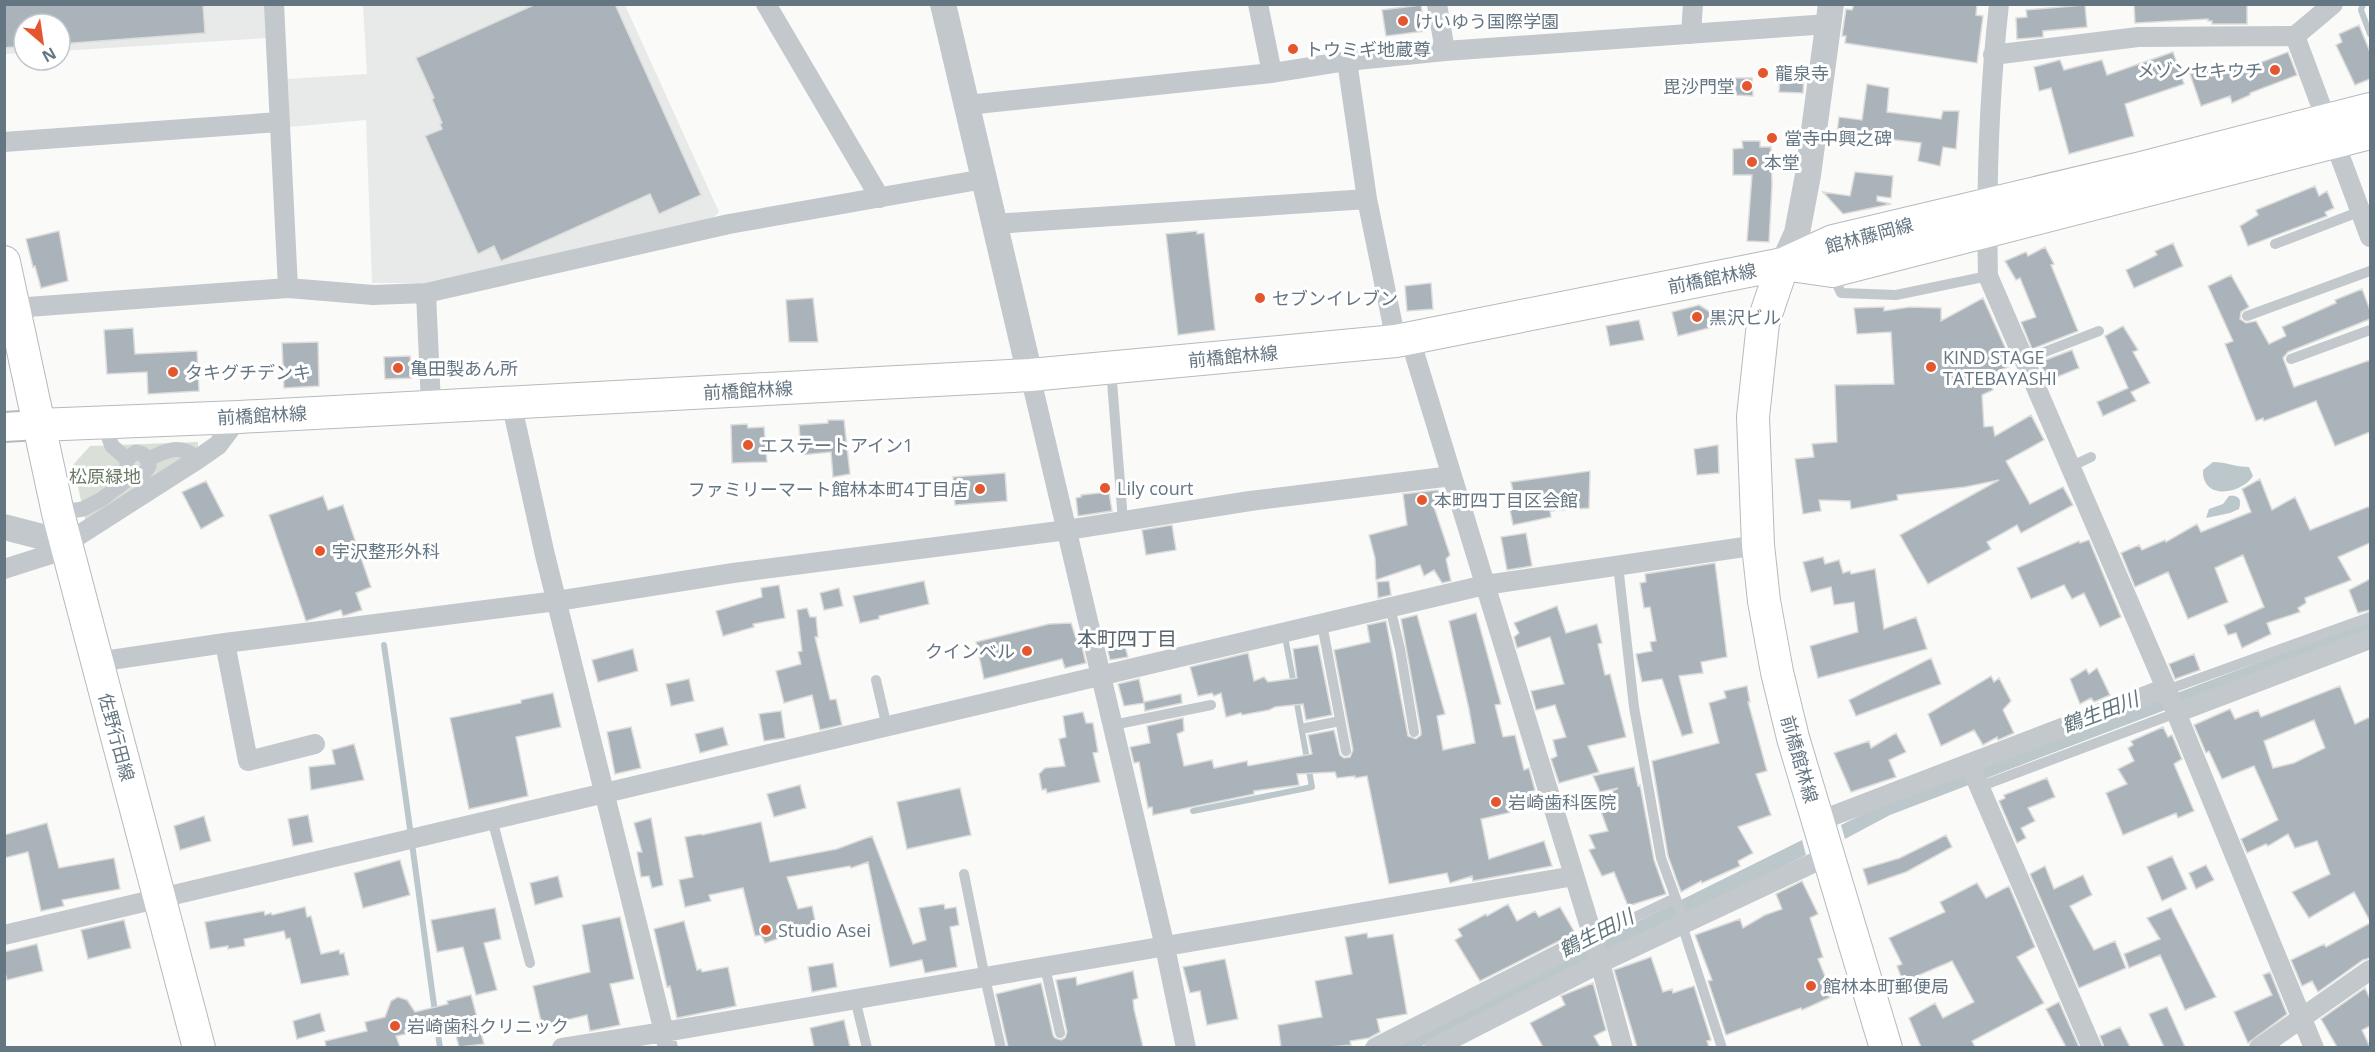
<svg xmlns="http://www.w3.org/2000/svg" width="2375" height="1052" font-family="'Open Sans','Noto Sans JP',sans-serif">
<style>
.built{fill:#e8e9e9}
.green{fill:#dadfd7}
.water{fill:#bbc7cb}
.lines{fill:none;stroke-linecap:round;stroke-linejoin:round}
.stream{stroke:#bbc7cb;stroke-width:6}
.building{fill:#aab3b9;stroke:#dcdcda;stroke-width:1.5;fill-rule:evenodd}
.secondary-casing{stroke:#b3babf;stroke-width:32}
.primary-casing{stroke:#b5babe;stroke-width:34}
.service{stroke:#c3c8cc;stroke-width:10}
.pedestrian{stroke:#c3c8cc;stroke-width:15}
.minor{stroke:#c3c8cc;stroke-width:20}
.tertiary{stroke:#c3c8cc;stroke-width:26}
.secondary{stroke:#fff;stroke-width:28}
.primary{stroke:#fff;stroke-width:32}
.poi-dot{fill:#e4572e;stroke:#fff;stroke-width:2}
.labels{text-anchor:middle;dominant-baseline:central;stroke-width:6;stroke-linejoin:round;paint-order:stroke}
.poi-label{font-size:18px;fill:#657683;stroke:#fff;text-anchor:start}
.street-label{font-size:18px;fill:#657683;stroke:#fff}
.park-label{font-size:18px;fill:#687a64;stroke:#fff}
.neighbourhood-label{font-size:20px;fill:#57646e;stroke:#fff}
.water-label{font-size:20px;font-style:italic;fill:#60757c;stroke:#fff}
</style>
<rect width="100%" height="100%" fill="#fafaf8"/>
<path class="built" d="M5,5H266L267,38L60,51V24H24V53L5,54Z
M363,5H625L719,212L712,219L424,283H372L366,120L289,127L288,79L367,74Z"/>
<path class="green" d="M198,442V452L86,523L73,465L90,446Z"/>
<path class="water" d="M2213,462C2226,462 2235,467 2249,467L2253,476C2242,494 2202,501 2203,470Z
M2229,496C2239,495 2242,499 2239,509L2230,513L2206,518L2209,509L2223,504Z
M2370,620V632L1890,815L1845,839L1841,825L1883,804Z
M1802,840L1806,855L1420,1047L1392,1048L1580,950Z"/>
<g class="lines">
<path class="stream" d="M2363,4L2361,10L2370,34
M1286,642L1294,685
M384,645C404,779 421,913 440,1048
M1193,811L1312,787L1296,698"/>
</g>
<path class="building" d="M4,4H203L205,33L60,44V24H24V46L4,48Z
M536,4H615L701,195L659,214L650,194L501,261L494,246L478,254L425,136L442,129L440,124L442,123L432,99L434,98L416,58Z
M1854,4H1977L1976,15L1983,16L1977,63L1845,43L1846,36H1842L1846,9L1852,10Z
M2134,4H2247V24H2212V21H2208V19L2135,23Z
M1421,5L1425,31L1386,36L1382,10Z
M2085,5L2087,27L2043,31V37L2017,39L2016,18L2027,17L2026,10Z
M2359,25L2370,52V79L2355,85L2336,45L2342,42L2339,34Z
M2173,52L2184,84L2125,104L2134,136L2069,154L2051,88L2039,91L2034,67L2060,60L2064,70L2102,60L2107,75Z
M2288,52L2297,75L2250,93V95L2232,103L2230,96L2201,106L2190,74L2211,67L2213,73L2238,61L2241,70Z
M1780,75L1804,76L1803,93L1779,92Z
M1735,78H1752L1753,96L1735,95Z
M1867,84L1889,88L1887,112L1941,119L1943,111H1959L1956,149L1943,147L1940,166L1918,161L1921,143L1837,133L1839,117L1862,120Z
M1742,141H1760V147H1771L1772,185L1769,242L1747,241L1752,175H1733V149L1743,148Z
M1855,172L1893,176L1891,198L1877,196V201L1891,204L1843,214L1823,192L1850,196Z
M2315,186L2319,196L2327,191L2334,208L2325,212L2327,216L2248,246L2240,226L2258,215L2256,210Z
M59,231L68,281L41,288L35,266L33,267L26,239Z
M1197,231V234L1204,233L1215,330L1178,335L1166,234Z
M2173,243L2183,266L2134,288L2126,270L2157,255L2155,251Z
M2045,247L2054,264L2051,265L2078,331L2032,349L2021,322L2036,317L2020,278L2016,280L2005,261L2026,252L2028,256Z
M2231,275L2249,307L2241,312L2240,319L2246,323L2256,321L2269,344L2286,336L2282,327L2336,303L2335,300L2362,289L2370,310V319L2288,352L2283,358L2294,387L2370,360V432L2335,446L2316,401L2264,421L2263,418L2256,421L2225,344L2233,341L2208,286Z
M1431,283L1433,309L1407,311L1405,286Z
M813,298L818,342H789L786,300Z
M1983,298L2013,365L1986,376L1993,390L1982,395L1984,427L1993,426L1995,436L2031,415L2044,440L2006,461L2030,504L2063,487L2073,505L2021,533L2017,525L1987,542L1991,549L1928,584L1900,535L1999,480L1965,487L1897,495L1898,500L1851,509L1850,501L1819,500L1821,511L1803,514L1795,459L1814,457L1812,444L1837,442L1835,385L1894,384L1891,332L1857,334L1854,308L1884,307V311L1910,307L1941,308V321Z
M1699,305L1728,323L1678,336L1672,312Z
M1639,320L1644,340L1610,346L1606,326Z
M2123,326L2138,350L2133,352L2150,383L2131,392L2136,401L2103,416L2097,402L2128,388L2105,336Z
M133,328L135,354L197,351L199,391L148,394L147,372L107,374L104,330Z
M318,342L319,386L284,388L282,343Z
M2072,350L2079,368L2047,381L2040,362Z
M410,356L412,378L385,379L384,357Z
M828,420H844L850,474L833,477L831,452L801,455L799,425L828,423Z
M747,424L748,428L764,427L767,462L732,463L731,425Z
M1718,445L1719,473L1697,475L1694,449Z
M1590,471L1589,508L1550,511L1551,517L1513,525L1506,491H1513L1511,482Z
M1005,473L1007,501L955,505L953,477Z
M2260,479L2272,510L2295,497L2310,530L2370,506V543L2338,557L2351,580L2305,598L2306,603L2298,608L2300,612L2267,623L2271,634L2242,648L2236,633L2228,635L2224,625L2264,607L2243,555L2215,568L2228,602L2188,619L2168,572L2135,587L2121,553L2139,545L2142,550L2165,540L2166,542L2197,524L2201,532L2251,512L2242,489Z
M206,481L224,516L201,529L182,492Z
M1438,490L1442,506L1434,507L1450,555L1446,559L1451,581L1442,583L1434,570L1424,576L1420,565L1376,580L1375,558L1369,535L1407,525L1403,494Z
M1109,492L1112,511L1078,516L1076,498L1081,497V495Z
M323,496L328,510L343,505L371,587L356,593L362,610L343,616L341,610L306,621L269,515Z
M1172,525L1176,550L1146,555L1142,530Z
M1526,533L1532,566L1507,570L1501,537Z
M2089,540L2121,617L2100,627L2084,593L2072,599L2064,585L2031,599L2017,568L2079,541L2080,543Z
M1823,557L1825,564L1839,560L1843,573L1850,571L1851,574L1875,569L1884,629L1916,617L1927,649L1818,678L1810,646L1858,632L1854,602L1834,605L1831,587L1811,592L1803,562Z
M1715,563L1727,657L1701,662L1703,673L1679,676L1693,733L1682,736L1662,679L1642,682L1636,654L1652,651L1650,642L1656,641L1650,607L1644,608L1640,583L1646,582L1645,574Z
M2370,579V610L2358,613L2349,590Z
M924,581L929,604L879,616V619L860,623L853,596Z
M1389,581L1391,595L1378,598L1377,582Z
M779,585L785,618L753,624L754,627L723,636L716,611L762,597L761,588Z
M839,588L843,606L824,610L820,593Z
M1557,606L1566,633L1597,624L1602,643L1598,644L1605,675L1610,674L1626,737L1588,746L1599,772L1559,783L1551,759L1557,756L1553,740L1566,737L1555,705L1536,710L1531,691L1564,684L1550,637L1517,648L1514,637L1519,633L1514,623Z
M807,608L810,617H816L818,637H815L830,700L836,699L842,725L820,730L812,695L784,703L776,671L801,664L798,652L802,651L797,610Z
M1476,613L1501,704L1495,705L1503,737L1515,735L1524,770L1529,768L1535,790L1530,792V796L1518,799L1521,810L1481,819L1489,859L1544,841L1552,866L1473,881L1472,876L1450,883L1447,873L1389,884L1367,776L1355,778V776L1337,778L1335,772L1297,774L1299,785L1254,791V794L1153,815L1152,807L1148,808L1139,762L1134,763L1130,747L1150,743L1147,726L1183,718L1184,731L1177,734L1184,766L1212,760L1214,768L1247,761L1248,766L1312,754L1308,735L1334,730L1340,755L1344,758L1350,757L1353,750L1334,650L1370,642L1367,625L1386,621L1408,736L1416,739L1421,735V731L1401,619L1417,615L1445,714L1437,716L1443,750L1475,743L1469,709L1449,621Z
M1071,623L1078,644L1081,643L1086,663L1065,668L1062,659L984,679L976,642L1049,624Z
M1108,634L1109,638L1122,636L1128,657L1110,660L1104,635Z
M1318,645L1332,715L1306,720L1303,704L1275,707L1269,710L1242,715L1241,713L1226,717L1221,693L1214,696L1212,693L1198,696L1190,667L1248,653L1254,681L1264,677L1268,682L1297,678L1293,649Z
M633,649L638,671L598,682L592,660Z
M2194,654L2200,670L2175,679L2169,664Z
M1931,658L1941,684L1856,716L1849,700Z
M2097,668L2110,695L2094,702L2091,698L2080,704L2070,679L2086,669L2089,674Z
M1991,676L1994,682L1999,678L2011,701L2003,710L2014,733L1998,740L1997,737L1983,745L1974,730L1941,746L1928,714Z
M689,679L694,701L671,706L666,684Z
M1139,679L1144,702L1181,694L1182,703L1145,711L1144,703L1124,706L1118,684Z
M1747,686L1750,702H1748L1767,771L1756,774L1771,815L1738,827L1753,853L1738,861L1740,866L1702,883L1701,881L1681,892L1668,856L1652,761L1719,743L1709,703L1726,698L1724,691Z
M2340,686L2355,724L2370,717V921L2354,892L2309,918L2292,892L2330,874L2317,841L2295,848L2288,834L2268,846L2266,844L2247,853L2241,839L2278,820L2254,766L2222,779L2209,751L2206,753L2194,725L2230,709L2235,719L2258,710L2261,717ZM2314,720L2325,748L2294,763L2273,768L2264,741Z
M553,693L561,727L516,737L528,796L469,809L450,718L521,703V700Z
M781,711L785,738L764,741L759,714Z
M1083,712L1086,723H1093L1098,752L1093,753L1100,782L1047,793L1046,789L1042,790L1039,774L1045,768L1065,766L1059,739L1066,737L1063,716Z
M631,727L641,768L615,774L607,732Z
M723,727L728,745L700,753L695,734Z
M2163,727L2168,737L2172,735L2182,759L2174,764L2194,811L2178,818L2176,813L2123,835L2106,793L2127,784L2118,769L2134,761L2128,748L2133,745L2131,741Z
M1896,733L1906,752L1889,760L1896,777L1851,792L1834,753L1869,741L1871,748Z
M354,744L364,780L311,790L309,767L335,764L332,750Z
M1634,767L1638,786L1640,785L1654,860L1666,894L1628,906L1614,872L1602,876L1589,850L1595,848L1589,835L1608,831L1599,806L1605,804L1602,797L1618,788L1600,792L1593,776Z
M2047,778L2055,797L2028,808L2035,821L2021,828L2026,838L2017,843L1999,801L2005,798L2004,795Z
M800,785L806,808L774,817L767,794Z
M960,788L971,835L907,849L897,802Z
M308,815L313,842L293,846L288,819Z
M204,816L211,841L180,850L174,826Z
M651,818L663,885L652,888L649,876L641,877L637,852H642L634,823Z
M761,822L770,862L837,849L872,836L913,944L926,940L919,908L944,904L945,909L956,907L959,925L950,927L957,967L925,973L922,960L890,967L868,862L851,868L850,866L787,877L798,909L812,906L816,925L779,935L780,938L765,943L761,935L755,936L743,888L709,895L711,901L685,907L679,880L693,877L685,837L701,834L702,835Z
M47,823L59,868L114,858L120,889L62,900L64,906L41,911L28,852L4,858V835Z
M1946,835L1952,847L1906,872L1868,885L1863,869L1900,858Z
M2172,856L2187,889L2162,901L2147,867Z
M400,860L410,895L363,908L354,873Z
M2206,865L2214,880L2196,889L2189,873Z
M2045,866L2054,889L2083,875L2092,895L2070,906L2094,950L2115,941L2126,968L2079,988L2030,874Z
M558,876L563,897L535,905L530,883Z
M1802,881L1818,914L1810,918L1823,957L1818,959L1833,996L1802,1010L1801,1008L1726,1035L1708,981L1712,980L1695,935L1740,919L1743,928L1765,915L1782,909L1776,894Z
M1977,883L1986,898L2009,886L2035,947L2017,957L2044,1003L1972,1041L1975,1047H1921L1909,1018L1935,1003L1943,1018L1974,1002L1952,961L1903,982L1897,966L1902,964L1889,938L1945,912L1940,902Z
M1508,904L1517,921L1535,911L1539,917L1560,907L1575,933L1480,981L1455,940L1462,936L1458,929L1486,914L1487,916Z
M305,907L307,917L311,916L321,954L339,950L340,954L344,953L349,975L301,984L290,938L286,939L284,931L244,939L245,946L228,949V946L210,949L205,922L264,911L265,915L271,913L272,915Z
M495,908L501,939L484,943L497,990L476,995L463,947L437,952L431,920Z
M2171,908L2216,997L2185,1010L2160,955L2129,968L2124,954L2160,939L2147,918Z
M620,917L634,979L610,984L620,1025L590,1031L587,1015L542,1026L533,986L590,972L582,925Z
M124,920L131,948L88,959L81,930Z
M684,921L697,970L701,969L702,972L728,967L736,1006L677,1018L670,986L667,987L654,929Z
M2370,923V958L2363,960L2318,992L2312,981L2302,986L2291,960L2324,944L2326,947Z
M1367,933L1368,938L1393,934L1407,1014L1377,1019L1380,1032L1369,1038L1350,1041L1351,1045L1329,1047H1281L1278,1025L1322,1017L1315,981L1352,974L1345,937Z
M37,944L43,971L7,980L4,969V952Z
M1651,957L1663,992L1672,989L1673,993L1694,986L1711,1040L1707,1041L1709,1047H1637L1614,970Z
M1225,959L1238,1019L1207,1025L1200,991L1190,993L1183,967Z
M833,963L837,987L812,992L808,967Z
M1133,971L1138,998L1133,1000L1134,1009L1143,1047H1008L996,994L1041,983L1053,1035L1055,1038L1061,1040L1065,1038L1067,1032L1056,980L1076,977L1077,985Z
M2270,972L2287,1014L2248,1043L2234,1012L2272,995L2263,975Z
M1593,983L1606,1030L1594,1036L1600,1047H1543L1530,1023L1565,1005L1561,996Z
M2365,988L2370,999V1026L2362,1030L2370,1047H2337L2321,1019Z
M471,995L484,1044L459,1047L453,1024L396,1036L400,1047H326L325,1041L367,1031L365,1022L385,1017L391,1001L398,997L407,1000L415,1012L448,1004L447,1001Z
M2059,1002L2079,1047H2066L2046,1009Z
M2167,1007L2185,1047H2164L2149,1014Z
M320,1013L325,1031L297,1039L293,1021Z
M844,1020L850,1047H814L810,1028Z
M2120,1027L2130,1047H2104L2100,1036Z"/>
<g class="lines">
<defs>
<path id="secondary" d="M4,427L38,425"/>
<path id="primary" d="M4,262L58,513L199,1048
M1783,264L1763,323L1753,417L1758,545L1764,601L1777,672L1793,738L1886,1048
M1783,264L1832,271L2370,133
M38,425L239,417L1030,375L1396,341L1783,264L1833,241L2141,168L2370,109"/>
</defs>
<use href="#secondary" class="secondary-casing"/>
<use href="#primary" class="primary-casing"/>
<path class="service" d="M2275,244L2361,211
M1832,273L1841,293L1896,295L1988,276
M2247,316L2370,271
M2291,359L2370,330
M2024,360L2099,331
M1111,369L1123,521
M2070,467L2091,457
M1618,565L1634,707L1661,858L1683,918L1684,931L1722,1048
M1390,607L1400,649L1414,732
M1322,624L1346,751
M876,680L887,727
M2166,688L2175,687L2370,617
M1113,725L1211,705
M1306,728L1340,721
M1979,787L2176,713
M492,819L530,963
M964,874L985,978L1001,1048
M1593,937L1675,898
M1045,967L1060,1033
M855,999L867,1048"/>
<path class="pedestrian" d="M103,422L112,446L127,459
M147,460L143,454L136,452L127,459V466L132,476L143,475L149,466L147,460C166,450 181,443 198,459
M58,513L83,509L102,499L132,476"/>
<path class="minor" d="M274,4L288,288
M766,4L880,198
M1258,4L1272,73
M1437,4L1445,51
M1999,4C1989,94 1986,186 1988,276L2166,688L2314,1048
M1691,34L1693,4
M2295,36L2370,237
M1993,55L2138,37L2295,36L2333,4
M1347,61L1367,199L1396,341
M967,105L1272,73L1347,61L1445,51L1829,24
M4,142L279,122
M994,224L1367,199
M426,293L431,405
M14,308L288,288L373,295L426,293L729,224L984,179
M1410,339L1593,937L1623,1048
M1030,375L1165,947L1186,1048
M511,402L545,555L668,1048
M4,569L48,555L198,459L218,445L239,417
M225,643L248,761L315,744
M97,662L225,643L557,601L733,573L1067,530L1250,501L1452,476
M2176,713L2370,639
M1970,765L2092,1048
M1819,821L2166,688
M4,935L1485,585L1758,545
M562,1048L664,1032L1574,876
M1375,1048L1593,937
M1434,1048L1600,963L1828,856
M2259,1048L2370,970"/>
<path class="tertiary" d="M943,4L1030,375
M1783,264L1797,233L1808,175L1831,4
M4,527L66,543"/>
<use href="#secondary" class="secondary"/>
<use href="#primary" class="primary"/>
</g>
<g class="poi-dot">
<circle cx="1403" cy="21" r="6"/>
<circle cx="1293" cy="49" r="6"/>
<circle cx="2275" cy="70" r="6"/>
<circle cx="1763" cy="73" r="6"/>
<circle cx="1747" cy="86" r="6"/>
<circle cx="1772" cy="138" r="6"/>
<circle cx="1752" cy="162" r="6"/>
<circle cx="1260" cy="298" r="6"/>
<circle cx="1697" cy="317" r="6"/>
<circle cx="1931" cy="367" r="6"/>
<circle cx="398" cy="368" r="6"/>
<circle cx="173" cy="372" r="6"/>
<circle cx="748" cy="445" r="6"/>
<circle cx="1105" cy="488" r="6"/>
<circle cx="980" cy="489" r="6"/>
<circle cx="1422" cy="500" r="6"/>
<circle cx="320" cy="551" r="6"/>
<circle cx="1027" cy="651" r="6"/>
<circle cx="1496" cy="802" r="6"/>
<circle cx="766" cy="930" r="6"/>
<circle cx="1811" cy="986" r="6"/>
<circle cx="395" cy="1026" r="6"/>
</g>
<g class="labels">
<g class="poi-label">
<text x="1415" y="21">けいゆう国際学園</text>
<text x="1305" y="49">トウミギ地蔵尊</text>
<text x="2263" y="70" text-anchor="end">メゾンセキウチ</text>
<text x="1775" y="73">龍泉寺</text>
<text x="1735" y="86" text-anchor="end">毘沙門堂</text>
<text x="1784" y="138">當寺中興之碑</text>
<text x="1764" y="162">本堂</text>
<text x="1272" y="298">セブンイレブン</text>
<text x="1709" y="317">黒沢ビル</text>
<text x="1943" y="357">KIND STAGE<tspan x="1943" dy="21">TATEBAYASHI</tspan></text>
<text x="410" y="368">亀田製あん所</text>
<text x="185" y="372">タキグチデンキ</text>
<text x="760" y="445">エステートアイン1</text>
<text x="1117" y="488">Lily court</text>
<text x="968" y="489" text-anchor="end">ファミリーマート館林本町4丁目店</text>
<text x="1434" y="500">本町四丁目区会館</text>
<text x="332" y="551">宇沢整形外科</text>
<text x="1015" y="651" text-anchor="end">クインベル</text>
<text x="1508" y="802">岩崎歯科医院</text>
<text x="778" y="930">Studio Asei</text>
<text x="1823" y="986">館林本町郵便局</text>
<text x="407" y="1026">岩崎歯科クリニック</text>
</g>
<g class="street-label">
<text transform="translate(1869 235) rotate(-15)">館林藤岡線</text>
<text transform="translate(1712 278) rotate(-11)">前橋館林線</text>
<text transform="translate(1233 356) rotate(-5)">前橋館林線</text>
<text transform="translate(748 390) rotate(-3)">前橋館林線</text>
<text transform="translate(262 415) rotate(-3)">前橋館林線</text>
<text transform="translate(117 737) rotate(75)">佐野行田線</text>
<text transform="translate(1800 759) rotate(74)">前橋館林線</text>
</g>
<g class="park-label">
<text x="105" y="476">松原緑地</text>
</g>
<g class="neighbourhood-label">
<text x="1127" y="638">本町四丁目</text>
</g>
<g class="water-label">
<text transform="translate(2100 712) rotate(-21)">鶴生田川</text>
<text transform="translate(1596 933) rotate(-27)">鶴生田川</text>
</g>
</g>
<rect width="2375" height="1052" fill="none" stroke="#657683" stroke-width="12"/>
<g transform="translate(42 42) rotate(151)"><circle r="28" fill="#ffffff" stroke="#c1c8cd" stroke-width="1.5"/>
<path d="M0-4.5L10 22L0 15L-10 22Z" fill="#e4572e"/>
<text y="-9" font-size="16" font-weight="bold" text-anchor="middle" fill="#657683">N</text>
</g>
</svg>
